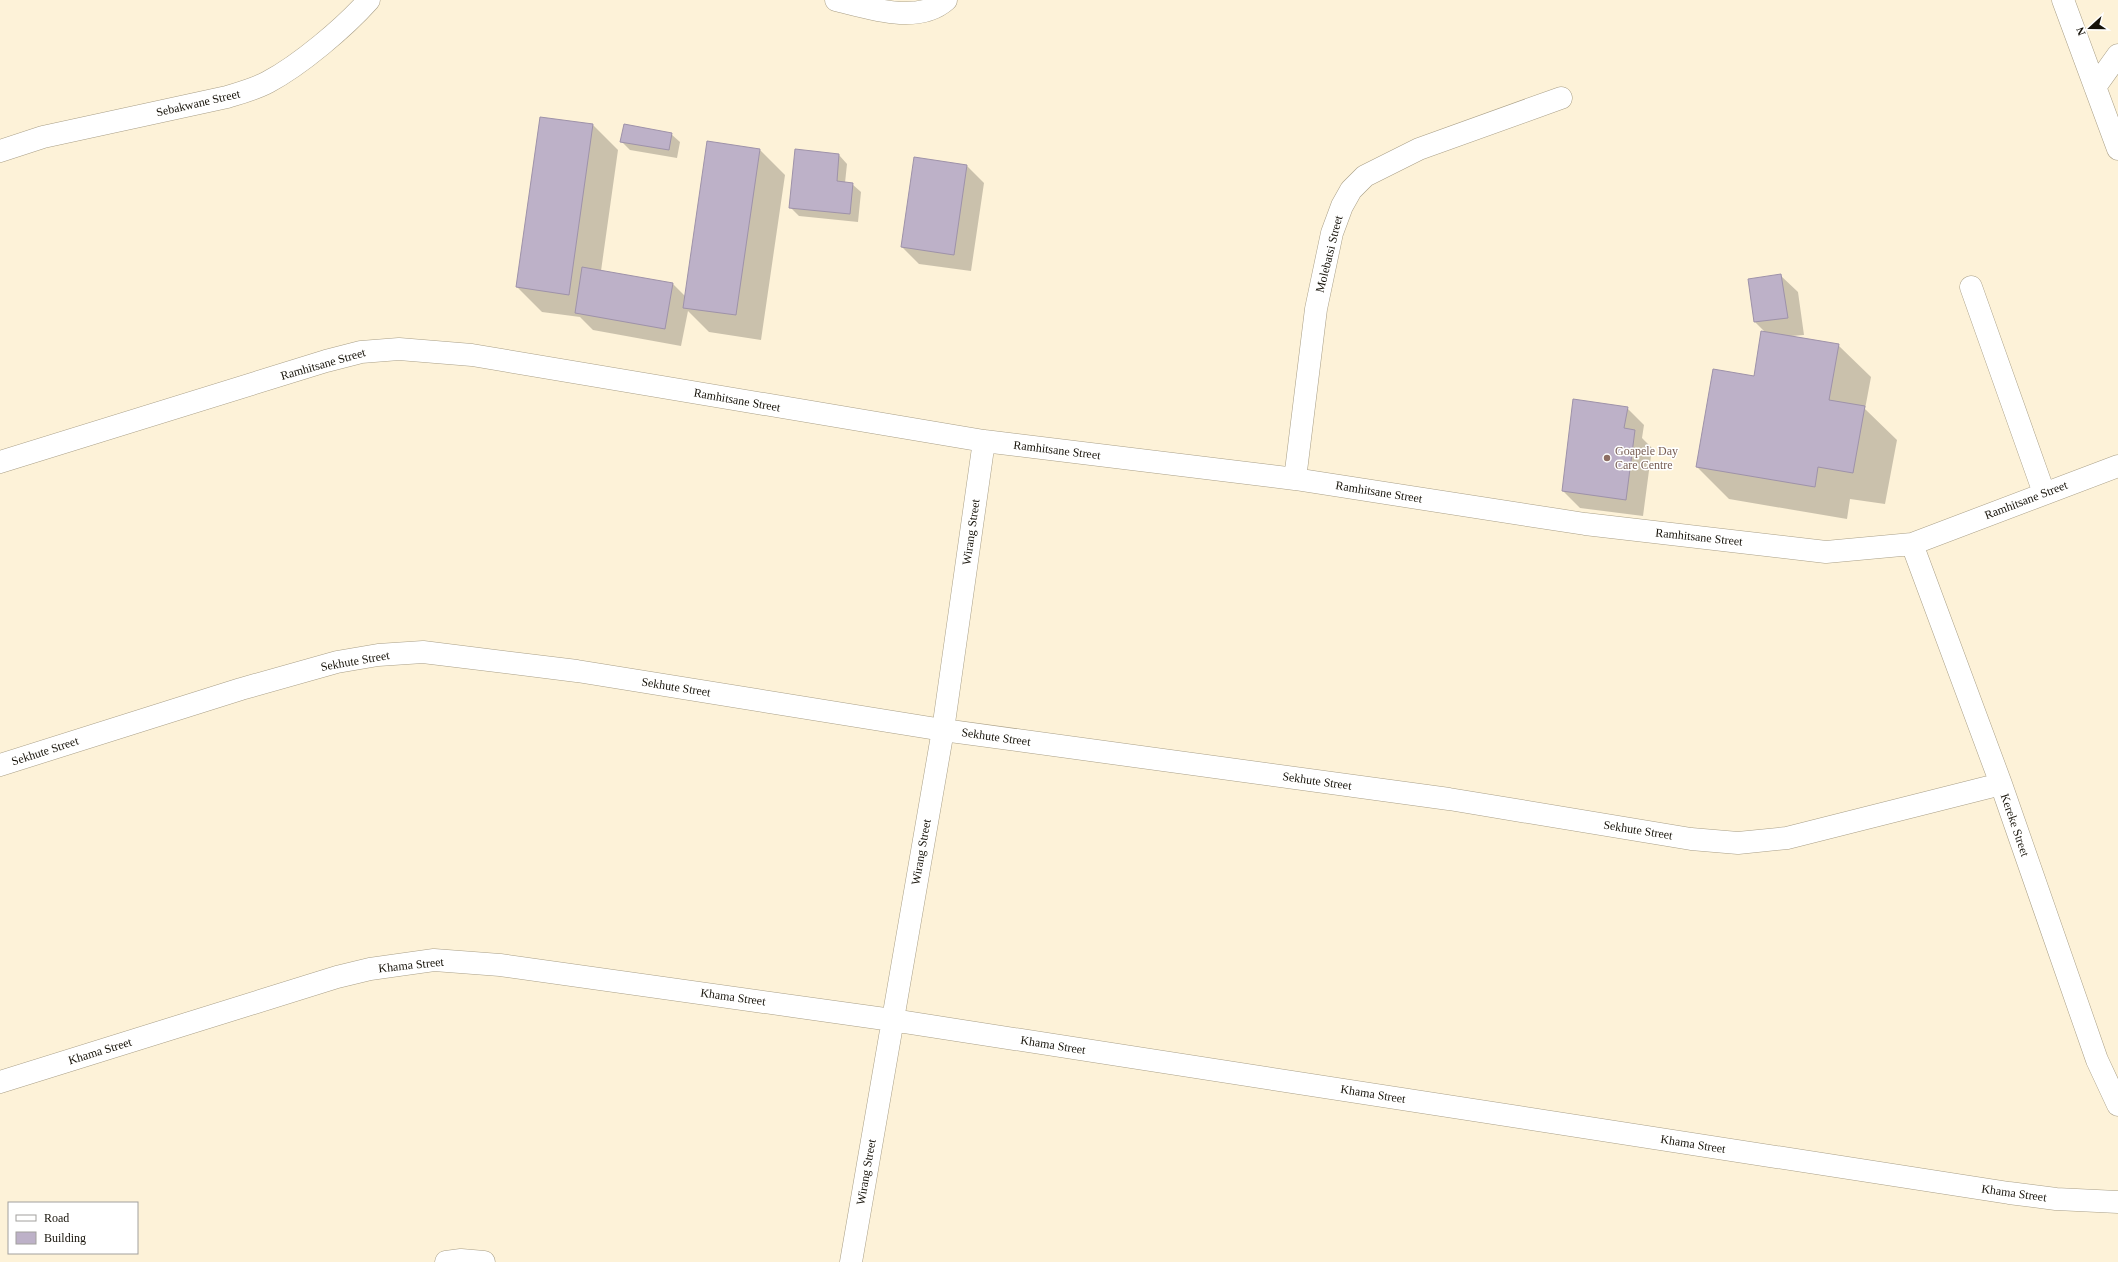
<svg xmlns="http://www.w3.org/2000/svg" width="2118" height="1262" font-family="'Times New Roman',serif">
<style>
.shadow{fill:#0003}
.building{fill:#bdb1c8;stroke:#9e92a9}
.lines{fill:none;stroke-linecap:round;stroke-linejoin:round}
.minor-casing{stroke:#a99f87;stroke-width:23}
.minor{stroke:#fff;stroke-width:22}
.education-dot{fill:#8d6e63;stroke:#fff;stroke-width:1.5}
.labels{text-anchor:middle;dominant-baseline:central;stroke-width:3;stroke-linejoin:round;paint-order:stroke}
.street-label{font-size:12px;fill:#161209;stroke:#fff}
.education-label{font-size:12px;fill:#785e54;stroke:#fff;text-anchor:start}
</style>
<rect width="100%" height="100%" fill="#fdf2d8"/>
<path class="shadow" d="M540,118L593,125L618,150L601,271L673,284L685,296L760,150L785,175L761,340L709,332L688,311L681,346L593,330L580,317L542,312L517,287Z
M671,134L680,142L677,158L630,150L621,141Z
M796,150L839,155L847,164L845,183L852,184L861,192L858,222L799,216L790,207Z
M967,166L984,183L971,271L919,264L902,247Z
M1780,275L1798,292L1804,335L1791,336L1838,345L1871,377L1865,409L1897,440L1885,504L1850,499L1847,519L1729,499L1697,467L1755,377L1766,333L1755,322L1749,280Z
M1627,408L1644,425L1642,438L1652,448L1643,516L1580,508L1563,491Z"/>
<path class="building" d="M540,117L593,124L569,295L516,287Z
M624,124L672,133L669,150L620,142Z
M707,141L760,149L736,315L683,308Z
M795,149L839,154L837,181L853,183L850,214L789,208Z
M914,157L967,165L954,255L901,247Z
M582,267L673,283L665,329L575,313Z
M1781,274L1788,318L1754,322L1748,279Z
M1761,331L1839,344L1829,400L1865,406L1853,473L1818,467L1815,487L1696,467L1713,369L1754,376Z
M1573,399L1628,407L1624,428L1635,430L1626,500L1562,491Z"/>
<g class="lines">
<defs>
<path id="minor" d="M836,0C869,8 918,25 946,0
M2063,0L2118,149
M2095,87L2118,55
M0,151L43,137L227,97C240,93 255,89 268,82C300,65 344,28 369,0
M1971,287L2044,493
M0,462L326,361L361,352L399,349L472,355L984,441L1295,479L1585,524L1826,552L1912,544L2118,466
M1295,479L1316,309L1332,233L1342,206L1351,190L1365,176L1419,149L1561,98
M1912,544L2001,784L2097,1060L2118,1105
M0,765L241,689L337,662L378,655L423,652L577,671L943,730L1449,799L1691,839L1738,843L1787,838L2001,784
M0,1082L337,977L370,969L434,960L500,965L892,1020L2009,1193L2056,1199L2118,1202
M446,1262L461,1260L484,1262
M851,1262L943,730L984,441"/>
</defs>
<use href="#minor" class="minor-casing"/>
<use href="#minor" class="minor"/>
</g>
<circle class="education-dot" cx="1607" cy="458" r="4"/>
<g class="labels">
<g class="street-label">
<text transform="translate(198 103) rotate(-13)">Sebakwane Street</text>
<text transform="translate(1329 254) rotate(-76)">Molebatsi Street</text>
<text transform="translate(323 364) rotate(-16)">Ramhitsane Street</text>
<text transform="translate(737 400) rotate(10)">Ramhitsane Street</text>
<text transform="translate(1057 450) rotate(7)">Ramhitsane Street</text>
<text transform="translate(1379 492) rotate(9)">Ramhitsane Street</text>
<text transform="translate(2026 500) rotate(-21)">Ramhitsane Street</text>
<text transform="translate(971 532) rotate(-82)">Wirang Street</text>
<text transform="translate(1699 537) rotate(6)">Ramhitsane Street</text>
<text transform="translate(355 661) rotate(-10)">Sekhute Street</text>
<text transform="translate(676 687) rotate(9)">Sekhute Street</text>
<text transform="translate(996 737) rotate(8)">Sekhute Street</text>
<text transform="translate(45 751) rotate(-18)">Sekhute Street</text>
<text transform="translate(1317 781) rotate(8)">Sekhute Street</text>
<text transform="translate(2015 825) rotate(71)">Kereke Street</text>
<text transform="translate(1638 830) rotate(9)">Sekhute Street</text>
<text transform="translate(921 852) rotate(-80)">Wirang Street</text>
<text transform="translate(411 965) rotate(-6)">Khama Street</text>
<text transform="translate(733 997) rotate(8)">Khama Street</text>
<text transform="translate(1053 1045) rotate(9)">Khama Street</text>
<text transform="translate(100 1051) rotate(-17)">Khama Street</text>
<text transform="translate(1373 1094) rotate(9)">Khama Street</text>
<text transform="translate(1693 1144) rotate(9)">Khama Street</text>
<text transform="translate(866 1172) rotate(-80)">Wirang Street</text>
<text transform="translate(2014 1193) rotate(8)">Khama Street</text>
</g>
<g class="education-label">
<text x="1615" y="451">Goapele Day<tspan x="1615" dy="14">Care Centre</tspan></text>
</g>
</g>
<rect x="8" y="1202" width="130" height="52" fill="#ffffff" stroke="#a2a09d"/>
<rect x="16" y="1215" width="20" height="6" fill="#ffffff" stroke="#a2a09d"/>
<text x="44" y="1222" font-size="12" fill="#161209">Road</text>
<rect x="16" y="1232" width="20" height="12" fill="#bdb1c8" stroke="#a2a09d"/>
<text x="44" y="1242" font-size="12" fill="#161209">Building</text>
<g transform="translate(2090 28) rotate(249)" stroke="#ffffff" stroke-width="3" paint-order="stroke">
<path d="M0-3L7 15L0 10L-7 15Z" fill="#161209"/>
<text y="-6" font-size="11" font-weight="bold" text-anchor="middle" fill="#161209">N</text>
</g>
</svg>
